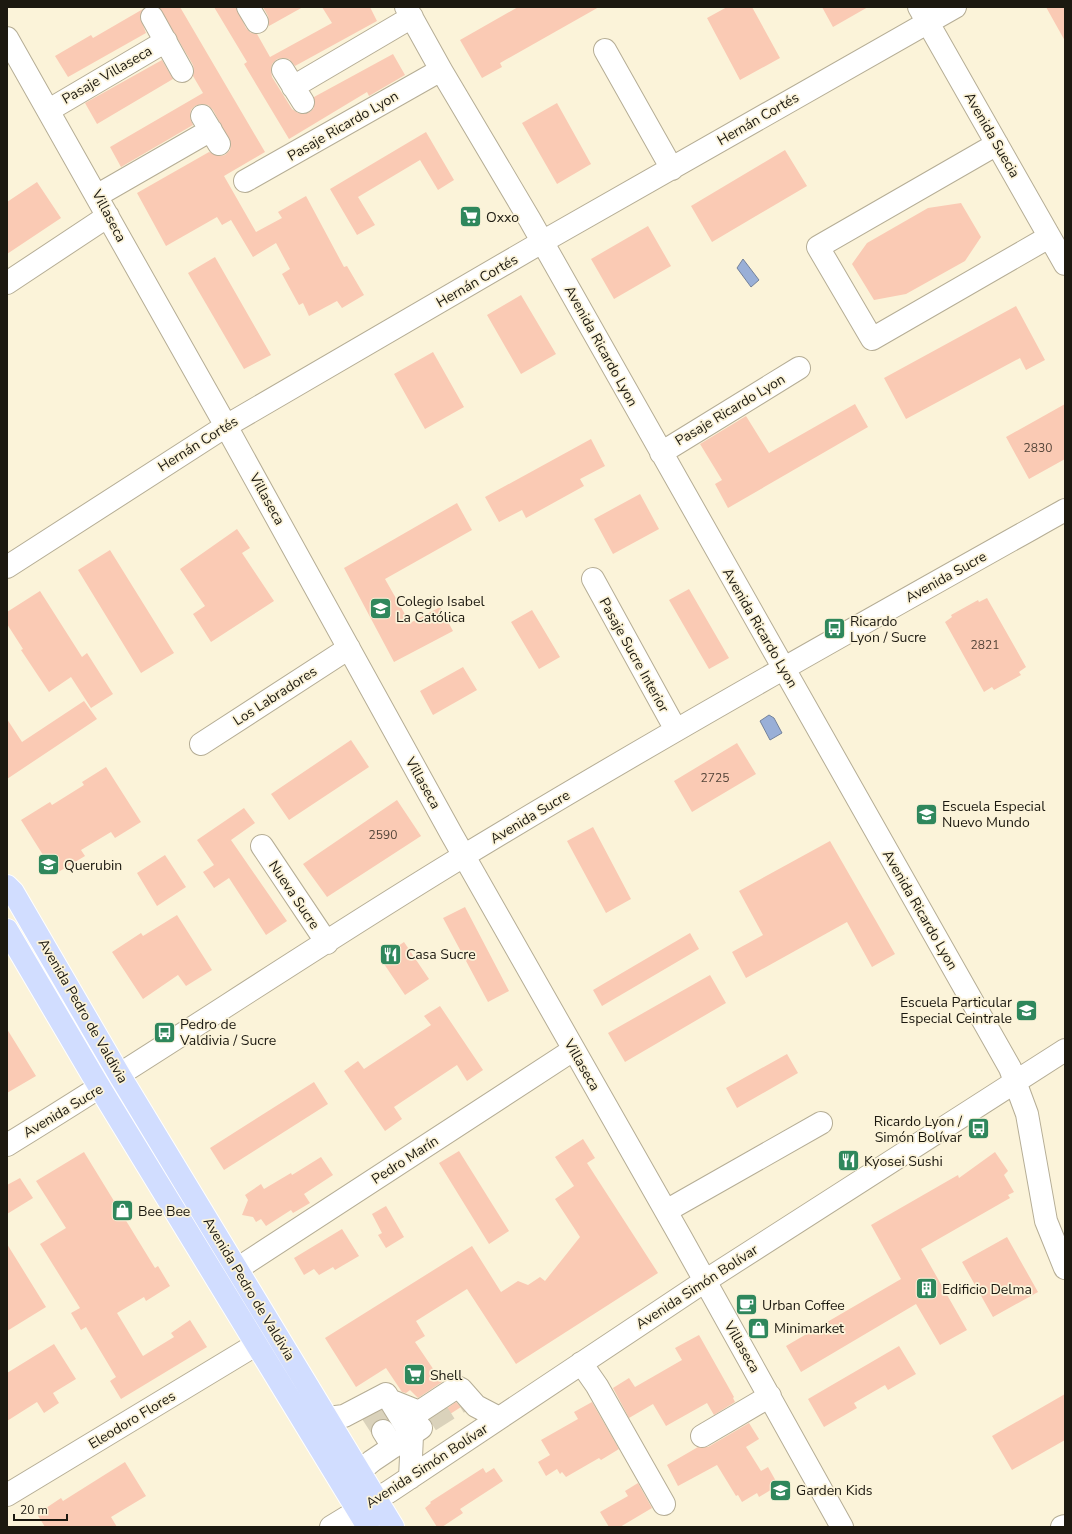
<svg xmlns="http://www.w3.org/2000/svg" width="1072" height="1534" font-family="'Nunito Sans',sans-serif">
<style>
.water{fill:#99afd7;stroke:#74829b}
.building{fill:#facab4}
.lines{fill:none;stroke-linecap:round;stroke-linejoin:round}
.minor-tunnel{stroke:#dad2bb;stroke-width:22;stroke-dasharray:22 11;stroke-linecap:butt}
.minor-casing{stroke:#b5ad95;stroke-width:24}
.major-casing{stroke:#fff;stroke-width:24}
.minor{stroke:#fff;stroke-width:22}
.major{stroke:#d1ddff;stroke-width:22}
.labels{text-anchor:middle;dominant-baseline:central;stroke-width:3.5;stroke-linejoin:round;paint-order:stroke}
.number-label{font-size:12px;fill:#544539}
.street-label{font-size:14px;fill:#1c1910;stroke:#fbf3d9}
.poi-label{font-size:14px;fill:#1c1910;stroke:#fbf3d9;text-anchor:start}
</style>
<rect width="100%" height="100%" fill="#fbf3d9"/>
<path class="water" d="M743,259L759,280L751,287L737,268Z
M769,715L774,718L782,733L770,740L760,721Z"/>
<path class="building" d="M159,7H180L265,152L224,176L256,232L282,218L278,212L306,196L344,267L347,266L364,295L342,308L337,301L309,316L303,303L299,305L282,274L290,269L276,243L253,257L231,220L222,225L217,217L166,246L137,193L209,152L219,156L225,155L230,150L231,143L213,110L208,105L201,104L195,106L191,110L190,117L193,125L121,167L110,147L203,93L193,76L194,71L193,65Z
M214,7H236L246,28L251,33L257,34L270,57L332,23L322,7H370L377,21L295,66L289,59L283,58L277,59L272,64L271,70L272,77L292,109L298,113L304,114L310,112L314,108V97L393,54L405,75L369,96L367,92L289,139L244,64L247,62Z
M263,7H303L269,26L268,16Z
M518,7H599L500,63L502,67L482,78L460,40Z
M727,7H752L780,58L740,80L707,18Z
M822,7H868L833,27Z
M1046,7H1065V41Z
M143,9L140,17L146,33L68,77L55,56L91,35L93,38Z
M162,60L173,79L97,124L85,103Z
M557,103L591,164L557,184L522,123Z
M426,132L454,180L438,190L420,160L358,197L375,225L357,235L330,189Z
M785,150L807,186L712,242L691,206Z
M37,182L61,218L7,254V202Z
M961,203L981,237L965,261L906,294L874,300L852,264L867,243L928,208Z
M648,226L671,266L614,299L591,259Z
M215,257L271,355L244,369L188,273Z
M521,295L556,354L521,374L487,315Z
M1016,306L1045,360L1026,370L1020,358L906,419L884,378Z
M433,352L464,407L425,429L394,374Z
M855,404L868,427L728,508L715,484L722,480L700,444L746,416L769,453Z
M1065,404V459L1029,479L1006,437Z
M591,439L605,466L580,479L584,486L526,518L522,510L499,522L485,497Z
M640,494L659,529L613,554L594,519Z
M457,503L472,530L385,579L410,623L440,607L453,631L394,662L344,568Z
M237,529L250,548L242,553L274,601L211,642L193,614L205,606L180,569Z
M110,550L174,653L141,673L78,570Z
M689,589L729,658L709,669L669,600Z
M40,591L82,657L87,653L113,694L91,708L71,677L49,692L21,650L23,649L7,624V612Z
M987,598L1026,667L1019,672L1021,675L994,690L992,687L984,692L945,622L952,617L951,615L978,600L979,602Z
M532,610L560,657L539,669L511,622Z
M463,667L477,690L433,715L420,691Z
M84,701L97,719L7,779V719L22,742Z
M351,740L369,767L289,820L271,794Z
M737,743L756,774L692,812L674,781Z
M106,767L141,822L115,838L111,832L81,850L85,856L55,874L21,820L50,802L52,805L84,785L82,782Z
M397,800L421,836L327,897L303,864Z
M244,808L255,823L231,840L287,921L266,935L229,878L214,888L203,872L214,865L197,840Z
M593,827L631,899L606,913L567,841Z
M830,841L895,954L872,967L847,922L746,978L732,952L763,935L739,891Z
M165,855L186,887L157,906L137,873Z
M465,907L509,991L488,1002L443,918Z
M177,915L212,970L186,986L178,975L143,999L112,952L141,933L143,936Z
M690,933L699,949L602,1006L593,990Z
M404,942L429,979L405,995L380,958Z
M710,975L726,1003L625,1062L608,1033Z
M440,1006L483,1070L467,1081L457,1065L394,1107L402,1119L385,1131L344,1071L358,1061L364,1069L431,1025L424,1016Z
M7,1029L36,1076L7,1093Z
M787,1054L798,1073L737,1108L726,1088Z
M314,1082L328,1104L224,1170L210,1148Z
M583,1139L595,1158L587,1163L658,1273L516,1364L467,1289L416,1321L425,1336L415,1342L442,1382L418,1398L410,1390L406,1393L402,1392L386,1368L356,1387L325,1338L472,1246L501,1292L518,1281L528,1285L540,1277L545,1281L580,1237L555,1199L574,1186L555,1157Z
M459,1151L509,1231L489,1244L439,1163Z
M84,1152L155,1268L158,1266L170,1286L146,1301L144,1297L117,1313L143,1356L174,1337L171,1333L190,1320L207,1347L121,1399L110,1381L116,1377L86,1327L81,1330L71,1313L80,1308L40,1244L66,1228L36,1181Z
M995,1152L1008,1171L1004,1175L1014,1192L1008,1195L1010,1198L921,1249L967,1330L940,1345L916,1304L801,1372L786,1346L901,1279L871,1225L958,1175L959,1178Z
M321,1157L333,1175L304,1194L310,1203L293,1213L291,1210L266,1226L261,1219L256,1222L253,1217L242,1215L248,1200L245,1195L261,1184L264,1189L291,1173L292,1175Z
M20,1178L33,1198L7,1214V1185Z
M386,1206L404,1237L386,1248L378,1235L382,1233L372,1214Z
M342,1229L359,1256L335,1270L333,1267L319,1275L314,1269L304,1275L294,1258Z
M1007,1237L1038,1292L993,1317L962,1262Z
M7,1244L46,1307L7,1331Z
M699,1335L734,1397L733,1398L735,1402L714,1415L707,1403L666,1426L653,1404L629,1418L613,1388L629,1378L635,1387L682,1360L675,1348Z
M54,1344L76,1379L53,1393L59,1403L44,1413L37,1402L7,1421V1373Z
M899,1346L916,1374L888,1390L885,1385L854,1403L857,1408L824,1427L808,1399Z
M1065,1394V1440L1012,1470L992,1436Z
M456,1402L461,1407L433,1425L430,1420Z
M592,1402L619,1449L601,1460L599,1458L566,1477L562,1472L560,1474L557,1469L546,1476L538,1462L550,1455L541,1440L578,1419L574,1412Z
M381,1410L387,1420H377L372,1425L371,1429L365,1419Z
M749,1423L759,1439L746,1447L761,1471L768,1467L777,1483L772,1486L774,1488L759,1497L757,1493L742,1502L738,1495L736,1496L717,1465L678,1486L667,1465L698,1447H708Z
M125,1462L146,1496L111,1517L117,1527H45L37,1514L61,1498L63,1501Z
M483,1468L486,1473L494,1468L503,1481L460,1509L463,1513L442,1527H437L425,1508L431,1503L430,1502Z
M638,1483L652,1508L620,1527H609L600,1512L628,1496L625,1491Z"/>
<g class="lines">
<path class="minor-tunnel" d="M370,1411L383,1431
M430,1421L468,1397"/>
<defs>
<path id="minor" d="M248,7L257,22
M406,7L441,70L530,220L1010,1068L1027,1114L1046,1221L1065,1268
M919,7L1065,264
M152,17L182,71
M7,38L226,426L452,835L680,1236L842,1527
M605,50L672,169
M283,70L303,102
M293,87L412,17
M49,110L166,41
M202,116L219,144
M997,144L818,247L872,339L1049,237
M245,181L441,70
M98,195L211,130
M7,283L108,216
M661,453L799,368
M7,567L226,426L542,242L955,7
M593,579L676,730
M201,744L349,648
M262,846L327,943
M7,1145C157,1053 303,954 452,863C654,740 860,625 1065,510
M666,1211L821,1123
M237,1269L573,1050
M581,1363L597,1386L664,1504
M389,1400L419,1412L457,1387L461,1389L476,1406L499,1418
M328,1418L344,1416L386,1394L412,1436L410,1478
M383,1431L393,1447
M702,1436L770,1396
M360,1471L372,1461L421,1428
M7,1495L257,1344
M331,1527L390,1491L705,1281L1065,1050
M1062,1527L1065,1526"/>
<path id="major" d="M7,886L13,892L120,1076L393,1527
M7,930L100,1088L368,1527"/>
</defs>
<use href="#minor" class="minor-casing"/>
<use href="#major" class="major-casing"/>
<use href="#minor" class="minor"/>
<use href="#major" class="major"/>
</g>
<defs>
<symbol id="supermarket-square" viewBox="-11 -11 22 22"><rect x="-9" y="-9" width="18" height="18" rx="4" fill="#2f875c" stroke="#fbf3d9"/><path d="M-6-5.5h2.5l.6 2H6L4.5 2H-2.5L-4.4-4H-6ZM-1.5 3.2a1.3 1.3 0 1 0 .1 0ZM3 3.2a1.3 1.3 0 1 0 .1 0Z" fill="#fff"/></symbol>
<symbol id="school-square" viewBox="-11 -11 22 22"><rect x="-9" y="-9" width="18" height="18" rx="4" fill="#2f875c" stroke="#fbf3d9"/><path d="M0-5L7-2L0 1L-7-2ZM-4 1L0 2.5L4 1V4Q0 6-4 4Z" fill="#fff"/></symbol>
<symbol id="bus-square" viewBox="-11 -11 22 22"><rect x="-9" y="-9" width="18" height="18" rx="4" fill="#2f875c" stroke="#fbf3d9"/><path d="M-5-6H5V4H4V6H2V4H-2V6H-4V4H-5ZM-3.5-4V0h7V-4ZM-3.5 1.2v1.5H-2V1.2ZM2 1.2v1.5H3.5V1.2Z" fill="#fff"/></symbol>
<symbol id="restaurant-square" viewBox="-11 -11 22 22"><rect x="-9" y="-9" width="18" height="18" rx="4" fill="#2f875c" stroke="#fbf3d9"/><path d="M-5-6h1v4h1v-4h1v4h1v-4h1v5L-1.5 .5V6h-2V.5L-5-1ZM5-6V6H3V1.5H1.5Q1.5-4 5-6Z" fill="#fff"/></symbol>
<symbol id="shop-square" viewBox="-11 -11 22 22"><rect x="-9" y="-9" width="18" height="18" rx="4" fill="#2f875c" stroke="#fbf3d9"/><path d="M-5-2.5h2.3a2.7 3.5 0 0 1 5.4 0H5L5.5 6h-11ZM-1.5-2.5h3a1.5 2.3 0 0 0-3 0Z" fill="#fff"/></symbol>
<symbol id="building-square" viewBox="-11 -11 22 22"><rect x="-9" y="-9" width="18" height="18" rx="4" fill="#2f875c" stroke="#fbf3d9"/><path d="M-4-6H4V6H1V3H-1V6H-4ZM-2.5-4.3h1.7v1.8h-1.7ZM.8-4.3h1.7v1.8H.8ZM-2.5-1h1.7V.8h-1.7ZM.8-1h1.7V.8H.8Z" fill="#fff"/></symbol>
<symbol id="cafe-square" viewBox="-11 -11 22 22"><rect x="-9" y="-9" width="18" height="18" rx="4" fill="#2f875c" stroke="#fbf3d9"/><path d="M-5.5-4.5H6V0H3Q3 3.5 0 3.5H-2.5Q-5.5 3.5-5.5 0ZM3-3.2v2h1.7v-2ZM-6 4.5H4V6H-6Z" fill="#fff"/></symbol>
</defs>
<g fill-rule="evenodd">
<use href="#supermarket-square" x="458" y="204" width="25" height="25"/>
<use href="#school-square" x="368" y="596" width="25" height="25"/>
<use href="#bus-square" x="822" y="616" width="25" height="25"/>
<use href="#school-square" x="914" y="802" width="25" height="25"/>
<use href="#school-square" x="36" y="852" width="25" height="25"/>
<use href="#restaurant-square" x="378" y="942" width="25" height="25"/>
<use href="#school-square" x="1014" y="998" width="25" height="25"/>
<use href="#bus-square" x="152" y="1020" width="25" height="25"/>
<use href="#bus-square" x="966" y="1116" width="25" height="25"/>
<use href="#restaurant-square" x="836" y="1148" width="25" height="25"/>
<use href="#shop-square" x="110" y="1198" width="25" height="25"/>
<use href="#building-square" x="914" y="1276" width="25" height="25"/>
<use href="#cafe-square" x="734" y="1292" width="25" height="25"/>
<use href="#shop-square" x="746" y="1316" width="25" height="25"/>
<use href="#supermarket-square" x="402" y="1362" width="25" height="25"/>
<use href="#school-square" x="768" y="1478" width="25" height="25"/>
</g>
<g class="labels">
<g class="number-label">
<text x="1038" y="448">2830</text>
<text x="985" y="645">2821</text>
<text x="715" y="778">2725</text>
<text x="383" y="835">2590</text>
</g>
<g class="street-label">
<text transform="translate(107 75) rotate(-30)">Pasaje Villaseca</text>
<text transform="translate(758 119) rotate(-30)">Hernán Cortés</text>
<text transform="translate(343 126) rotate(-30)">Pasaje Ricardo Lyon</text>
<text transform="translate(992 135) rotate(60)">Avenida Suecia</text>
<text transform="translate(109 216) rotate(62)">Villaseca</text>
<text transform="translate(477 281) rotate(-30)">Hernán Cortés</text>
<text transform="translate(601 346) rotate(61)">Avenida Ricardo Lyon</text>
<text transform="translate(730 410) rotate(-31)">Pasaje Ricardo Lyon</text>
<text transform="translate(198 444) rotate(-32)">Hernán Cortés</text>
<text transform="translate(267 499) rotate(61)">Villaseca</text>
<text transform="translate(946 577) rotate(-29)">Avenida Sucre</text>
<text transform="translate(760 628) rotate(60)">Avenida Ricardo Lyon</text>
<text transform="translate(634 655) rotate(61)">Pasaje Sucre Interior</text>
<text transform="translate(275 696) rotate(-33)">Los Labradores</text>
<text transform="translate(423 783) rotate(61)">Villaseca</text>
<text transform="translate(530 817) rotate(-31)">Avenida Sucre</text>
<text transform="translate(294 895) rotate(56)">Nueva Sucre</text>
<text transform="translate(920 910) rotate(60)">Avenida Ricardo Lyon</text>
<text transform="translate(83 1011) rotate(60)">Avenida Pedro de Valdivia</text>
<text transform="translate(582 1065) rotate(60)">Villaseca</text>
<text transform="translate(63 1111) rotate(-31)">Avenida Sucre</text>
<text transform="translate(405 1160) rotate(-33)">Pedro Marín</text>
<text transform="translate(697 1287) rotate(-33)">Avenida Simón Bolívar</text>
<text transform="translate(249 1289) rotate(59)">Avenida Pedro de Valdivia</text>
<text transform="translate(742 1347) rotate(60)">Villaseca</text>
<text transform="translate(132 1420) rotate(-31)">Eleodoro Flores</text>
<text transform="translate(427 1466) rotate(-33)">Avenida Simón Bolívar</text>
</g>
<g class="poi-label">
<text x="486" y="217">Oxxo</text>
<text x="396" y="601">Colegio Isabel<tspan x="396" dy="16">La Católica</tspan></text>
<text x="850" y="621">Ricardo<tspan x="850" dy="16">Lyon / Sucre</tspan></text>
<text x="942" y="806">Escuela Especial<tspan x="942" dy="16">Nuevo Mundo</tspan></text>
<text x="64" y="865">Querubin</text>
<text x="406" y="954">Casa Sucre</text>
<text x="1012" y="1002" text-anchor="end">Escuela Particular<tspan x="1012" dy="16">Especial Ceintrale</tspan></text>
<text x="180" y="1024">Pedro de<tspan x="180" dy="16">Valdivia / Sucre</tspan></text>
<text x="962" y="1121" text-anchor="end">Ricardo Lyon /<tspan x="962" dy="16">Simón Bolívar</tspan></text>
<text x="864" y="1161">Kyosei Sushi</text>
<text x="138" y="1211">Bee Bee</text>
<text x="942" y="1289">Edificio Delma</text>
<text x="762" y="1305">Urban Coffee</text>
<text x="774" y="1328">Minimarket</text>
<text x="430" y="1375">Shell</text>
<text x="796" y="1490">Garden Kids</text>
</g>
</g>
<rect width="1072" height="1534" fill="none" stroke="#1c1910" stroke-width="16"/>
<path d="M14 1514v6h53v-6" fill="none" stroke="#1c1910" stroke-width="2"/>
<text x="20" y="1514" font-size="12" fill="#1c1910" stroke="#fbf3d9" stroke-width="3" paint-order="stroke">20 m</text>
</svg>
